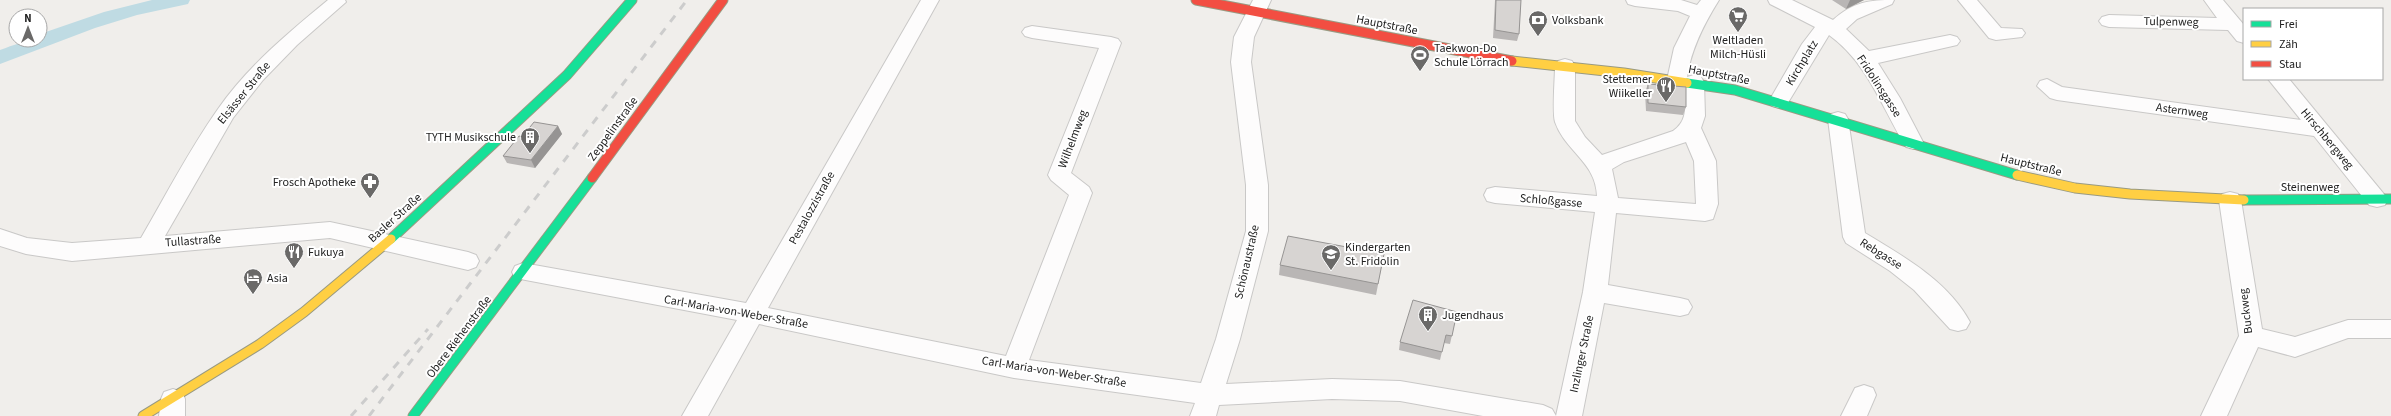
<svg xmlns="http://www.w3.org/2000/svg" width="2391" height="416" font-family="'Source Sans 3',sans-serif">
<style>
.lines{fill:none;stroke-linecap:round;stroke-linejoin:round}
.canal{fill:#bfdbe3;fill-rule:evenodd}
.street-casing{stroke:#c9c8c7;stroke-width:2}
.fast-casing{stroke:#999a82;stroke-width:11}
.slow-casing{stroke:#999a82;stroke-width:11}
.jam-casing{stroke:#999a82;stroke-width:11}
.street{fill:#fdfcfc;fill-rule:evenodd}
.fast{stroke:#16e098;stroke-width:9}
.slow{stroke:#ffcf43;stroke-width:9}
.jam{stroke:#f24e42;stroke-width:9}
.rail{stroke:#ccc;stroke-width:3;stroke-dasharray:8 8;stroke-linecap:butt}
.wall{fill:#b9b6b5}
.shaded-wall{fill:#969493}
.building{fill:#d7d4d2;stroke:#969493}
.labels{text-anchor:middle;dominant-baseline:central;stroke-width:4;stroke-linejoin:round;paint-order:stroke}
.poi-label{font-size:12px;fill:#222;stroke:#fff;text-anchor:start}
.street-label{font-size:12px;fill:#222;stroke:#fff}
</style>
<rect width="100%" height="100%" fill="#f0eeeb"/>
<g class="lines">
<path class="canal" d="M152,0H190L188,4L137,15L95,28L0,64V50C14,45 25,40 40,40V34L104,12Z"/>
<defs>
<path id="street" d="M328,0H345L346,2L297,45L263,80L233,118L165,236L330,222L468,252L476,255L479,261L476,267L468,270L330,238L72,261L26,254L0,246V229L27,238L72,243L141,238C166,195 189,150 218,109C248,66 288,33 328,0Z
M921,0H939L768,308L1006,356L1069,195L1051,180L1048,175L1099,48L1032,38L1025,36L1022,32L1025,28L1032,26L1111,37L1118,39L1121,43L1071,173L1089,187L1092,193L1029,360L1201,383L1216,339L1246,231V185L1231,62L1234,37L1253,0H1271L1254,37L1251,62L1268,185V231L1240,339L1226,384L1332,379L1400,381L1543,405L1552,409L1556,416H1483L1400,401L1332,399L1219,405L1216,416H1190L1195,403L1014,378L759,324L708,416H682L737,320L515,278L512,272L515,266L523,263L746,303Z
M1626,0H1681L1697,5L1701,0H1719C1704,24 1691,49 1687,77L1694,75L1701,77L1704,82L1705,116L1701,128L1716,161L1718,204L1713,219L1705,221L1616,213L1608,285L1680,298L1688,300L1692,307L1688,314L1680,316L1604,303L1582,416H1556L1583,292L1595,212L1495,203L1487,201L1484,195L1487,189L1495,187L1597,196C1596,162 1565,151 1555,122C1552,112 1555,79 1555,66L1558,61L1565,59L1572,61L1575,66V121L1585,137L1602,155L1673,131C1690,119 1684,104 1684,85L1677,87L1670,85L1667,80L1674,48L1690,16L1678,11L1635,6L1628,4ZM1686,142L1694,161L1696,204L1618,198L1612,169L1624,162Z
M1768,0H1792L1833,20C1853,2 1869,0 1894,0L1892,4L1857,19L1846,29L1869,51L1950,35L1957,37L1960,41L1957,45L1878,63L1900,98L1923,142L1920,147L1913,149L1906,147C1882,108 1868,63 1829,35L1786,106L1779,108L1772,106L1769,101L1802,44L1815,27L1770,4Z
M1958,0H1977L2001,28L2022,29L2025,33L2022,37L1996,40L1989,38Z
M2204,0H2223L2244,25V43L2237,41L2228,30L2109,27L2102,25L2099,21L2102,17L2109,15L2217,18Z
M2047,79L2062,87L2301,120L2268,79H2289L2388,199L2385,205L2377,207L2369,205L2314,136L2057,100L2050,98L2037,86L2040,81Z
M1838,112L1845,114L1848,119L1865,233C1903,256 1948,281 1970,322L1966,329L1958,331L1950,329L1914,290L1890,271L1846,243L1843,237L1828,119L1831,114Z
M2230,192L2238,194L2241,200L2262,329L2295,337L2348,320H2391V338H2348L2295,357L2258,347L2227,416H2201L2239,336L2219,200L2222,194Z
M1864,385L1873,388L1876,395L1867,416H1841L1855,388Z
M173,389L182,392L185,399V416H159L161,399L164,392Z"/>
<path id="fast" d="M1687,83L1735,90L2017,175
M2244,200L2391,199
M391,239L567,75L632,0
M413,416L592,178"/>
<path id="slow" d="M1512,61L1624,73L1687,83
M2017,175L2075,188L2130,194L2244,200
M143,416L260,344L304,312L391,239"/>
<path id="jam" d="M1196,0L1512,61
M592,178L723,0"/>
</defs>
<use href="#street" class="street-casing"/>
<use href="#fast" class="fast-casing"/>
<use href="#slow" class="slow-casing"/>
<use href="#jam" class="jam-casing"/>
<use href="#street" class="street"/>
<use href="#fast" class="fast"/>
<use href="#slow" class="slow"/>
<use href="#jam" class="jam"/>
<path class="rail" d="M351,416L428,329
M369,416L687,0"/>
</g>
<path class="wall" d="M1495,0H1521L1519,34L1517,41L1493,38Z
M1832,0H1864L1846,9Z
M1648,84L1686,107L1683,115L1646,111L1645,92Z
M558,126L562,134L535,168L507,163L503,156L522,137Z
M1384,254L1376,295L1279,275L1280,265Z
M1457,312L1450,344L1444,343L1440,360L1399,350L1400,342Z"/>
<path class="shaded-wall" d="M1850,0H1864L1846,9Z
M558,126L562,134L535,168L531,160Z"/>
<path class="building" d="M1496,0H1521L1519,34L1495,30Z
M1648,84L1686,87V107L1648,103Z
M534,122L558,126L531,160L503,156L519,136L522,137Z
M1288,236L1384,254L1378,284L1280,265Z
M1413,300L1457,312L1452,336L1446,335L1442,352L1400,342Z"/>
<defs>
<symbol id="supermarket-pin" viewBox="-11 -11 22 30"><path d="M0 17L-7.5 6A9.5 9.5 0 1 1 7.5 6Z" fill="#6a6968" stroke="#fff"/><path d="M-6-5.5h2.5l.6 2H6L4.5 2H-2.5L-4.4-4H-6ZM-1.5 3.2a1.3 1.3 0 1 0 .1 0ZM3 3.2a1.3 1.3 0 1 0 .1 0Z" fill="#fff"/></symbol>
<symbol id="bank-pin" viewBox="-11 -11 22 30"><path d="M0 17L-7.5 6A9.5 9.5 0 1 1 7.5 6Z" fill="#6a6968" stroke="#fff"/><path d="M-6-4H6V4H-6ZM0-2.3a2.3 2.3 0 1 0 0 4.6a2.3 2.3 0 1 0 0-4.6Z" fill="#fff"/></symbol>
<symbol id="stadium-pin" viewBox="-11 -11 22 30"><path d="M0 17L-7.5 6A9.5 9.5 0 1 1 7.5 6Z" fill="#6a6968" stroke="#fff"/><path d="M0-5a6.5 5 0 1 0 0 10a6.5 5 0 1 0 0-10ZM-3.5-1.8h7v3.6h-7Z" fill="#fff"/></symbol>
<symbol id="restaurant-pin" viewBox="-11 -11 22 30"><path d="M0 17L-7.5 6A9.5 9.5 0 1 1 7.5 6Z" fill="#6a6968" stroke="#fff"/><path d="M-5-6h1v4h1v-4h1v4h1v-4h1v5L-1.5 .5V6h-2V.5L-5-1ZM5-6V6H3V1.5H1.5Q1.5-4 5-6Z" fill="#fff"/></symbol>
<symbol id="building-pin" viewBox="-11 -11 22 30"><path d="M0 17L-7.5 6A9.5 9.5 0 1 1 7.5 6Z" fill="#6a6968" stroke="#fff"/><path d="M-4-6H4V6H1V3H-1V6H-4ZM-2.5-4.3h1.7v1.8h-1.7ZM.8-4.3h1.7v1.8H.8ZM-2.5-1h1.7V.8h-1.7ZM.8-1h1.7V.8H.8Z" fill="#fff"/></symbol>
<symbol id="pharmacy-pin" viewBox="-11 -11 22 30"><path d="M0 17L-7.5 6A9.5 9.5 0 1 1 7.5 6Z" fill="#6a6968" stroke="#fff"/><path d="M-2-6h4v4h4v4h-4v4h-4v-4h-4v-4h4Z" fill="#fff"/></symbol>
<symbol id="school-pin" viewBox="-11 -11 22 30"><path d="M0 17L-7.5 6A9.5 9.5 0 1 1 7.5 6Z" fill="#6a6968" stroke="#fff"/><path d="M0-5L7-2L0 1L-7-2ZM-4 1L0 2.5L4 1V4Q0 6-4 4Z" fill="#fff"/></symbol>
<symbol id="hotel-pin" viewBox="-11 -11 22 30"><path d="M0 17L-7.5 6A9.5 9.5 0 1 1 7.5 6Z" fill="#6a6968" stroke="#fff"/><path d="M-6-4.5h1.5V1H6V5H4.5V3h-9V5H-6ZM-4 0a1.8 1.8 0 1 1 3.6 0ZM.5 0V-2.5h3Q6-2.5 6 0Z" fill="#fff"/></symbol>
</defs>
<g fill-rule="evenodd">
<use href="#supermarket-pin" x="1727" y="5" width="22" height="30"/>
<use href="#bank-pin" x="1527" y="9" width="22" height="30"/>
<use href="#stadium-pin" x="1409" y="44" width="22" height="30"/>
<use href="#restaurant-pin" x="1655" y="75" width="22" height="30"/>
<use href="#building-pin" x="519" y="126" width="22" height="30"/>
<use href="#pharmacy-pin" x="359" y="171" width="22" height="30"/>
<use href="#restaurant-pin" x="283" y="241" width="22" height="30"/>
<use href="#school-pin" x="1320" y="243" width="22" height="30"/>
<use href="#hotel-pin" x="242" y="267" width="22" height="30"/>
<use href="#building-pin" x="1417" y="304" width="22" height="30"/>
</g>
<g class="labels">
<g class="poi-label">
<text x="1552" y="20">Volksbank</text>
<text x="1738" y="40" text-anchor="middle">Weltladen<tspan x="1738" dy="14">Milch-Hüsli</tspan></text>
<text x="1434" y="48">Taekwon-Do<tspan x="1434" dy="14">Schule Lörrach</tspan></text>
<text x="1652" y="79" text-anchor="end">Stettemer<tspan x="1652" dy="14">Wiikeller</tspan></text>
<text x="516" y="137" text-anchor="end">TYTH Musikschule</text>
<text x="356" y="182" text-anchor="end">Frosch Apotheke</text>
<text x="1345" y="247">Kindergarten<tspan x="1345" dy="14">St. Fridolin</tspan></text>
<text x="308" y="252">Fukuya</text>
<text x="267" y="278">Asia</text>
<text x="1442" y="315">Jugendhaus</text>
</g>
<g class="street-label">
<text transform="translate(2171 22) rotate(1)">Tulpenweg</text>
<text transform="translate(1387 25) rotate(11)">Hauptstraße</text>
<text transform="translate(1802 63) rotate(-59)">Kirchplatz</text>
<text transform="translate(1719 75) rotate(11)">Hauptstraße</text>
<text transform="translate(1879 86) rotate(57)">Fridolinsgasse</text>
<text transform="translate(244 93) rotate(-51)">Elsässer Straße</text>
<text transform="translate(2182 111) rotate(8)">Asternweg</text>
<text transform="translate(613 129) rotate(-54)">Zeppelinstraße</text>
<text transform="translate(1073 139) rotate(-69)">Wilhelmweg</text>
<text transform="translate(2327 139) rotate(50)">Hirschbergweg</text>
<text transform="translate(2031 165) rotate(14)">Hauptstraße</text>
<text x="2310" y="187">Steinenweg</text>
<text transform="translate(1551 201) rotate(5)">Schloßgasse</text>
<text transform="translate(812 208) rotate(-61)">Pestalozzistraße</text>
<text transform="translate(395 218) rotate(-42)">Basler Straße</text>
<text transform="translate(193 241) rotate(-4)">Tullastraße</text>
<text transform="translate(1881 254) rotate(32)">Rebgasse</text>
<text transform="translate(1247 262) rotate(-77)">Schönaustraße</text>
<text transform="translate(2246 311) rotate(-97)">Buckweg</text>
<text transform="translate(736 312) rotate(10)">Carl-Maria-von-Weber-Straße</text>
<text transform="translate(459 337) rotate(-53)">Obere Riehenstraße</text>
<text transform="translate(1582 354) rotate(-78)">Inzlinger Straße</text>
<text transform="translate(1054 372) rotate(9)">Carl-Maria-von-Weber-Straße</text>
</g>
</g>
<rect x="2243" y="8" width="140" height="72" fill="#ffffff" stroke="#a7a7a7"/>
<rect x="2251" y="21" width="20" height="6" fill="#16e098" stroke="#a7a7a7"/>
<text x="2279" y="28" font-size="12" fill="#222222">Frei</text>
<rect x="2251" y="41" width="20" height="6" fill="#ffcf43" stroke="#a7a7a7"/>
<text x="2279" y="48" font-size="12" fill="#222222">Zäh</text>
<rect x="2251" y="61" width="20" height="6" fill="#f24e42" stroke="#a7a7a7"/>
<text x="2279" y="68" font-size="12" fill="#222222">Stau</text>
<g transform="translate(28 28)"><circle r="19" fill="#ffffff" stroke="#a7a7a7"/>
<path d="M0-3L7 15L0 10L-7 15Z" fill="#6a6968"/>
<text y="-6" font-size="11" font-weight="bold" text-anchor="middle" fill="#222222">N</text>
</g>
</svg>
